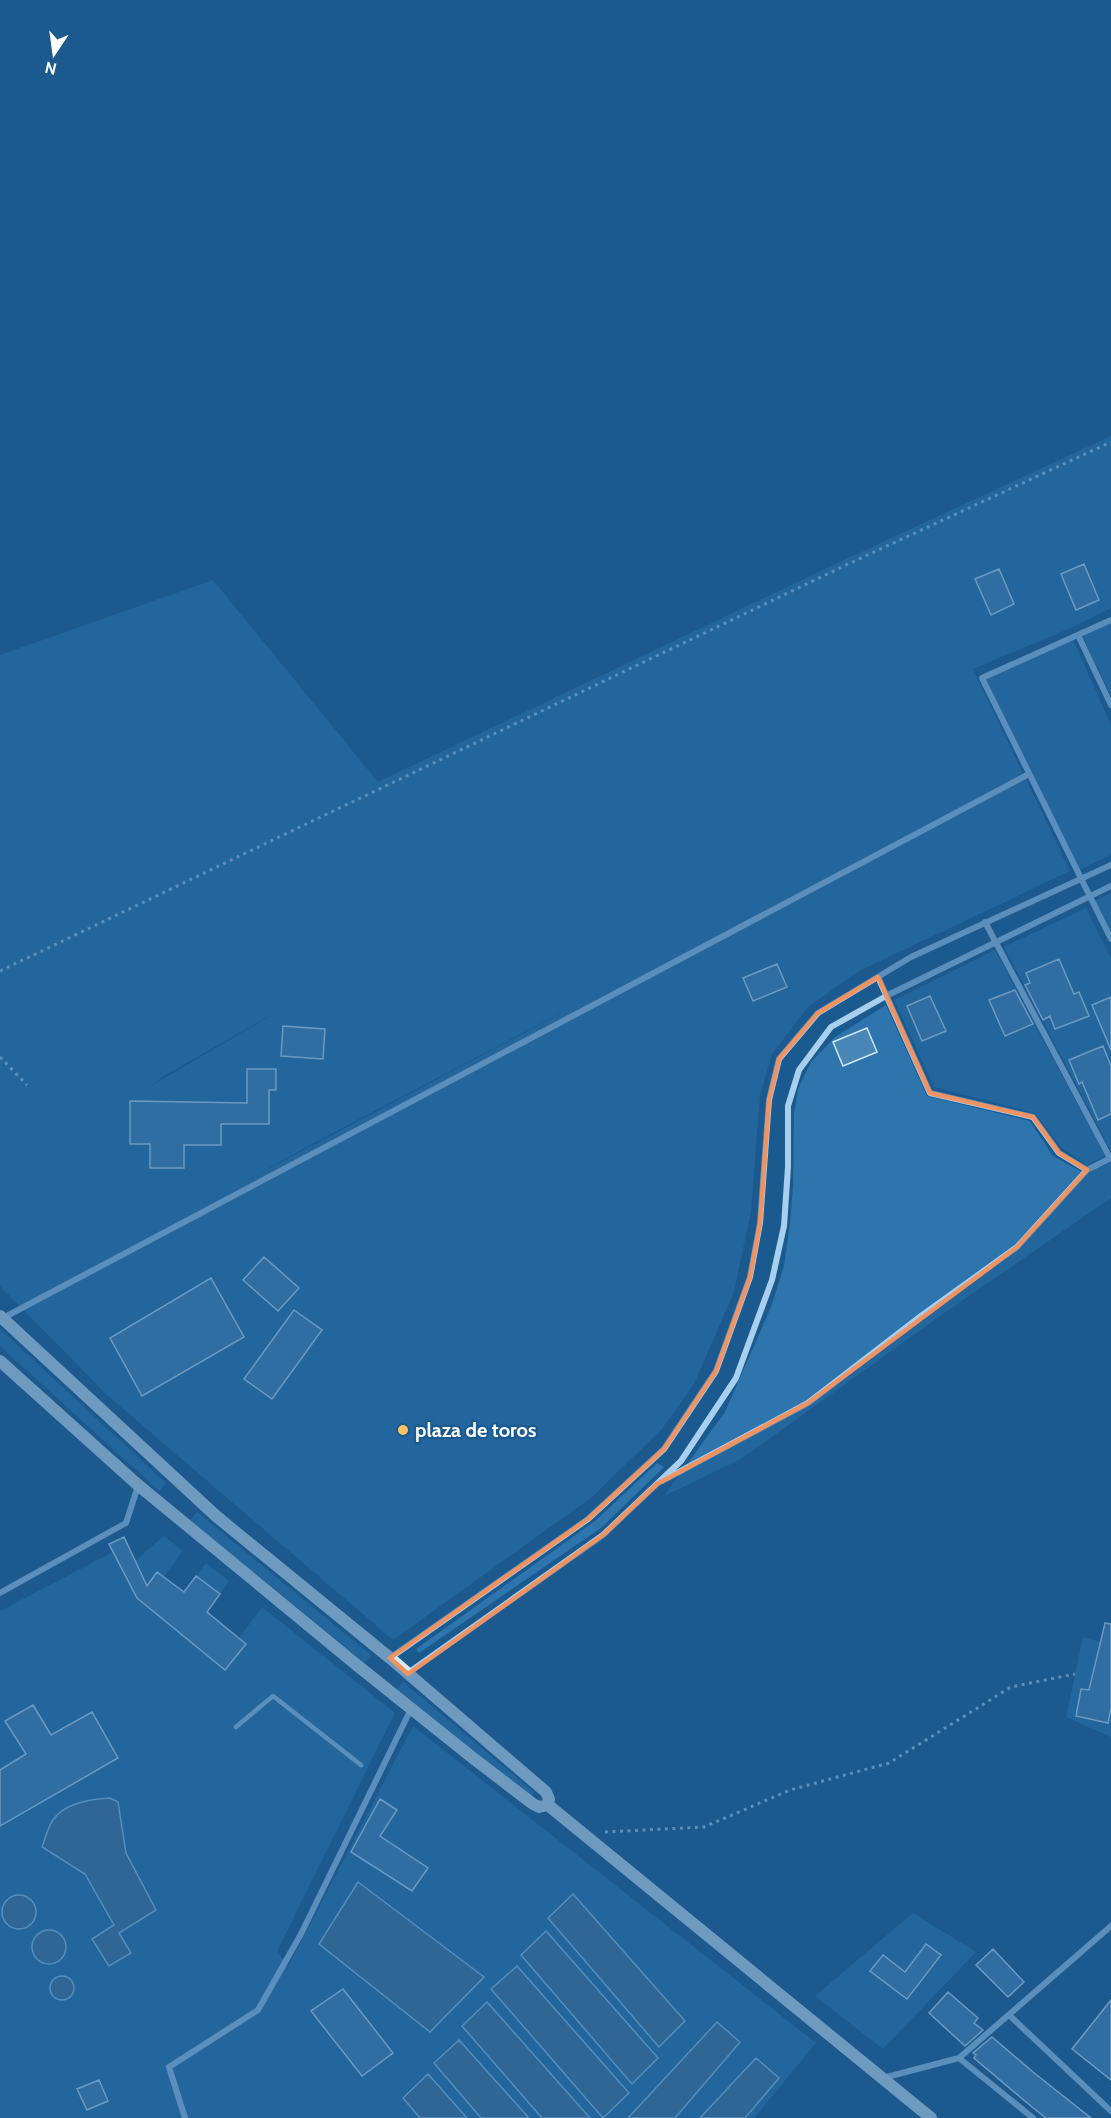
<svg xmlns="http://www.w3.org/2000/svg" width="1111" height="2118" font-family="Cabin,sans-serif">
<style>
.green{fill:#2e74ad;fill-rule:evenodd}
.water{fill:#49759b;stroke:#9cccf0;stroke-width:1.5}
.building{fill:#4886b8;stroke:#cfe7fa;stroke-width:1.5}
.lines{fill:none;stroke-linecap:round;stroke-linejoin:round}
.path{stroke:#a9cfee;stroke-width:3;stroke-dasharray:3 4.5;stroke-linecap:butt}
.lane{stroke:#a9cfee;stroke-width:4.5}
.street{stroke:#a9cfee;stroke-width:6}
.secondary{stroke:#d6e9fa;stroke-width:12}
.marked{fill:none;stroke:#f09361;stroke-width:4.5;stroke-linejoin:round}
.poi-dot{fill:#ffc366;stroke:#1b5a8f;stroke-width:2}
.labels{text-anchor:middle;dominant-baseline:central;stroke-width:4.5;stroke-linejoin:round;paint-order:stroke}
.poi-label{font-size:20px;font-weight:bold;fill:#fff;stroke:#1b5a8f;text-anchor:start}
</style>
<rect width="100%" height="100%" fill="#1b5a8f"/>
<path class="green" d="M1111,436V608L1073,627L973,669L1070,871L859,971L808,1007L772,1054L760,1095L751,1211L734,1292L694,1384L662,1429L592,1497L393,1640L107,1395L0,1286V655L213,580L378,782L846,559ZM276,1012L275,1013L149,1087L164,1076ZM559,1014H560L238,1185L314,1143Z
M1111,618V696L1081,633Z
M1073,639L1111,725V855L1079,870L983,673Z
M1111,893V933L1095,901Z
M1086,908L1111,958V1151L1004,947Z
M995,950L1105,1156L1087,1165L1062,1148L1035,1113L934,1087L894,1000Z
M886,1005L927,1096L1030,1121L1053,1156L1086,1174L1111,1162V1198L940,1316L741,1459L664,1496L725,1412L771,1307L784,1266L790,1222L793,1187L794,1114L798,1089L811,1062L835,1037Z
M0,1329L166,1483L159,1491L0,1346Z
M657,1463L664,1467L601,1528L419,1653L416,1649L595,1521Z
M197,1512L371,1655L365,1663L190,1520Z
M164,1536L183,1551L164,1577L183,1592L206,1563L229,1581L207,1612L239,1638L262,1607L395,1713L277,1951L288,1967L413,1726L816,2043L754,2118H0V1611L113,1552L128,1580L135,1561Z
M1083,1637L1111,1645V1737L1066,1717Z
M403,1682L534,1792L531,1796L397,1689Z
M913,1913L976,1952L883,2049L815,1996Z"/>
<path class="water" d="M110,1798L118,1802L126,1853L156,1910L119,1933L131,1953L109,1966L92,1939L114,1925L85,1874L42,1847C45,1839 48,1827 53,1820C64,1803 92,1799 110,1798Z
M358,1882L484,1977L430,2032L319,1944Z
M573,1894L685,2021L659,2047L548,1918Z
M2 1912a17 17 0 1 1 34 0a17 17 0 1 1-34 0Z
M32 1947a17 17 0 1 1 34 0a17 17 0 1 1-34 0Z
M546,1931L658,2058L632,2084L521,1955Z
M517,1966L629,2093L603,2118L491,1989Z
M50 1988a12 12 0 1 1 24 0a12 12 0 1 1-24 0Z
M487,2002L590,2118H542L462,2026Z
M717,2022L740,2042L675,2118H628Z
M459,2040L529,2118H481L434,2063Z
M756,2058L779,2078L745,2118H700Z
M428,2074L467,2118H420L403,2098Z"/>
<path class="building" d="M1084,564L1099,600L1076,610L1061,574Z
M999,569L1014,604L991,615L975,579Z
M1059,959L1074,994L1079,992L1089,1016L1055,1029L1050,1016L1043,1020L1025,985L1030,983L1026,973Z
M777,964L787,987L753,1001L743,978Z
M1015,990L1033,1024L1005,1036L989,1000Z
M930,996L946,1031L922,1041L907,1006Z
M1111,997V1050L1092,1005Z
M283,1026L325,1029L323,1059L281,1056Z
M867,1028L877,1052L843,1066L833,1042Z
M1103,1046L1111,1066V1114L1098,1120L1082,1082L1079,1084L1069,1060Z
M247,1069H276V1090H269V1124H221V1145H184V1168H150V1144H130V1101L247,1103Z
M264,1257L299,1288L278,1311L243,1280Z
M211,1278L244,1337L142,1396L110,1338Z
M294,1310L322,1330L272,1399L244,1379Z
M124,1537L147,1586L157,1572L184,1592L196,1576L220,1594L207,1612L246,1644L225,1670L137,1598L109,1544Z
M1105,1623L1111,1624V1708L1108,1723L1076,1716L1081,1689L1089,1690Z
M33,1705L51,1735L92,1712L118,1758L0,1826V1770L26,1754L5,1721Z
M380,1799L397,1810L380,1836L428,1868L412,1891L351,1852Z
M926,1944L941,1955L907,1999L870,1971L883,1955L905,1972Z
M993,1949L1024,1982L1008,1997L976,1965Z
M343,1989L393,2053L362,2076L311,2011Z
M948,1992L978,2018L974,2023L983,2030L965,2046L929,2013Z
M1111,2000V2080L1072,2049Z
M992,2037L1033,2072L1091,2118H1046L1032,2107L974,2058L976,2055L973,2053Z
M99,2080L108,2101L87,2110L77,2089Z"/>
<g class="lines">
<path class="path" d="M0,971L844,566L1111,442
M0,1057L27,1085
M605,1832L704,1827L790,1790L889,1763L1011,1687L1075,1674"/>
<path class="lane" d="M236,1727L273,1696L361,1765"/>
<path class="street" d="M1111,620L982,678L1111,939
M1078,635L1111,705
M985,922L1110,1158
M878,977L930,1093L1033,1117L1059,1153L1087,1170
M3,1318L1029,774
M662,1481L808,1403L921,1316L1017,1247L1087,1170L1111,1158
M0,1593L126,1523L138,1486
M390,1658L588,1519L664,1449L716,1371L750,1277L760,1223L769,1100L779,1059L818,1013L911,957L1111,865
M408,1673L603,1535L681,1461L736,1378L772,1280L784,1226L788,1167V1106L799,1070L831,1027L888,995L1111,886
M1009,2015L1111,2111
M959,2058L1111,1926
M883,2078L959,2058L1033,2118
M185,2118L169,2067L258,2010L301,1934L411,1709"/>
<path class="secondary" d="M0,1316L216,1516L390,1658L546,1792L549,1799L548,1805L931,2118
M0,1361L138,1485L358,1666L473,1758L533,1804L539,1807L548,1805"/>
</g>
<path d="M0 0H1111V2118H0ZM878,977L930,1093L1033,1117L1059,1153L1087,1170L1017,1247L808,1403L657,1484L603,1535L408,1674L390,1658L588,1519L664,1449L716,1371L750,1277L760,1223L769,1100L779,1059L818,1013Z" fill="#1b5a8f" fill-opacity=".55" fill-rule="evenodd"/>
<path class="marked" d="M878,977L930,1093L1033,1117L1059,1153L1087,1170L1017,1247L808,1403L657,1484L603,1535L408,1674L390,1658L588,1519L664,1449L716,1371L750,1277L760,1223L769,1100L779,1059L818,1013Z"/>
<circle class="poi-dot" cx="403" cy="1430" r="6"/>
<g class="labels">
<g class="poi-label">
<text x="415" y="1430">plaza de toros</text>
</g>
</g>
<g transform="translate(54 54) rotate(193)" stroke="#1b5a8f" stroke-width="4.5" paint-order="stroke">
<path d="M0-4.5L10 22L0 15L-10 22Z" fill="#ffffff"/>
<text y="-9" font-size="16" font-weight="bold" text-anchor="middle" fill="#ffffff">N</text>
</g>
</svg>
